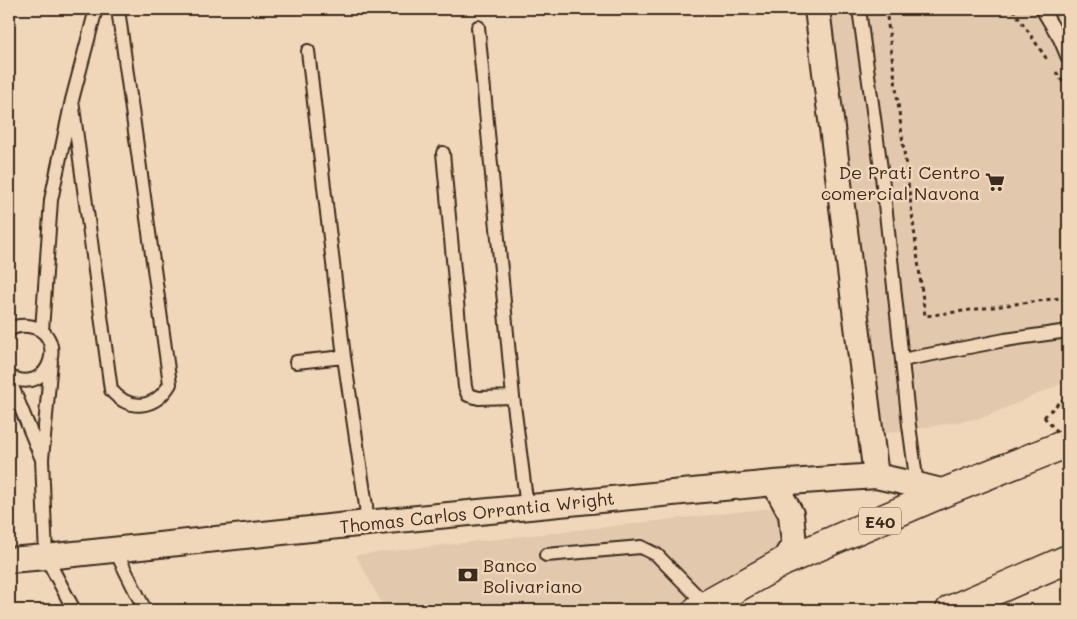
<svg xmlns="http://www.w3.org/2000/svg" width="1077" height="619" font-family="Mali,sans-serif">
<style>
.built{fill:#e2c8ac}
.lines{fill:none;stroke-linecap:round;stroke-linejoin:round}
.lane-casing{stroke:#3b2a1e;stroke-width:16}
.street-casing{stroke:#3b2a1e;stroke-width:28}
.highway-casing{stroke:#3b2a1e;stroke-width:31}
.path{stroke:#3b2a1e;stroke-width:3;stroke-dasharray:4 4;stroke-linecap:butt}
.lane{stroke:#f1d7b9;stroke-width:12}
.street{stroke:#f1d7b9;stroke-width:24}
.highway{stroke:#f1d7b9;stroke-width:28}
.path-bridge{stroke:#3b2a1e;stroke-width:3;stroke-dasharray:4 4;stroke-linecap:butt}
.labels{text-anchor:middle;dominant-baseline:central;stroke-width:5;stroke-linejoin:round;paint-order:stroke}
.shield{fill:#f1d7b9;stroke:#725e4c;stroke-width:1}
.shield-label{font-size:16px;font-weight:bold;fill:#3b2a1e}
.poi-label{font-size:18px;fill:#3b2a1e;stroke:#f1d7b9;text-anchor:end}
.street-label{font-size:18px;fill:#3b2a1e;stroke:#f1d7b9}
</style>
<rect width="100%" height="100%" fill="#f1d7b9"/>
<filter id="ink" filterUnits="userSpaceOnUse"><feTurbulence type="fractalNoise" baseFrequency=".02" numOctaves="2"/><feDisplacementMap in="SourceGraphic" scale="10" xChannelSelector="R" yChannelSelector="G"/><feConvolveMatrix kernelMatrix="1 2 1 2 8 2 1 2 1" color-interpolation-filters="sRGB"/></filter>
<g filter="url(#ink)">
<path class="built" d="M828,9H1068V381L982,418L870,436Z
M781,507L777,554L676,610H385L356,555Z
M61,604L64,610H20Z"/>
<g class="lines">
<defs>
<path id="lane" d="M859,9L882,176L909,425L917,485
M1042,9L1060,39L1068,58
M478,27L513,397L527,507
M308,51L344,357L366,506L367,523
M72,100L111,390C130,412 155,409 170,384L118,9
M443,153L465,387L468,395L479,398L513,397
M9,330C15,326 21,325 28,326C69,330 52,399 9,376
M42,331L51,200L72,100L96,9
M902,360L1005,340L1068,331
M51,361L42,459L46,557L74,610
M296,362L344,357
M9,379L41,457
M115,550L145,610
M546,555L641,547L657,555L706,605"/>
<path id="street" d="M817,9L876,476
M774,483L791,514L794,544L783,562
M9,560L46,557L367,523L774,483L876,476L917,485L945,492"/>
<path id="highway" d="M697,610L783,562L945,492L1068,443
M950,610L1068,559"/>
</defs>
<use href="#lane" class="lane-casing"/>
<use href="#street" class="street-casing"/>
<use href="#highway" class="highway-casing"/>
<path class="path" d="M886,9L925,316L1068,297
M1013,9L1048,61
M1056,72L1068,90
M1044,417L1062,400L1068,407"/>
<use href="#lane" class="lane"/>
<use href="#street" class="street"/>
<use href="#highway" class="highway"/>
<path class="path-bridge" d="M1044,417L1068,444"/>
</g>
</g>
<defs>
<symbol id="supermarket-bare" viewBox="-9 -9 18 18"><path d="M-6-5.5h2.5l.6 2H6L4.5 2H-2.5L-4.4-4H-6ZM-1.5 3.2a1.3 1.3 0 1 0 .1 0ZM3 3.2a1.3 1.3 0 1 0 .1 0Z" fill="#3b2a1e" stroke="#f1d7b9" stroke-width="2.5" paint-order="stroke"/></symbol>
<symbol id="bank-bare" viewBox="-9 -9 18 18"><path d="M-6-4H6V4H-6ZM0-2.3a2.3 2.3 0 1 0 0 4.6a2.3 2.3 0 1 0 0-4.6Z" fill="#3b2a1e" stroke="#f1d7b9" stroke-width="2.5" paint-order="stroke"/></symbol>
</defs>
<g fill-rule="evenodd">
<use href="#supermarket-bare" x="981" y="168" width="28" height="28"/>
<use href="#bank-bare" x="454" y="561" width="28" height="28"/>
</g>
<g class="labels">
<rect class="shield" x="859" y="507.5" width="42" height="27" rx="4"/>
<g class="shield-label">
<text x="880" y="521">E40</text>
</g>
<g class="poi-label">
<text x="980" y="172">De Prati Centro<tspan x="980" dy="21">comercial Navona</tspan></text>
<text x="483" y="565" text-anchor="start">Banco<tspan x="483" dy="21">Bolivariano</tspan></text>
</g>
<g class="street-label">
<text transform="translate(477 512) rotate(-6)">Thomas Carlos Orrantia Wright</text>
</g>
</g>
<rect width="1077" height="619" fill="none" stroke="#f1d7b9" stroke-width="30"/>
<rect x="15" y="15" width="1047" height="589" fill="none" stroke="#3b2a1e" stroke-width="2" filter="url(#ink)"/>
</svg>
